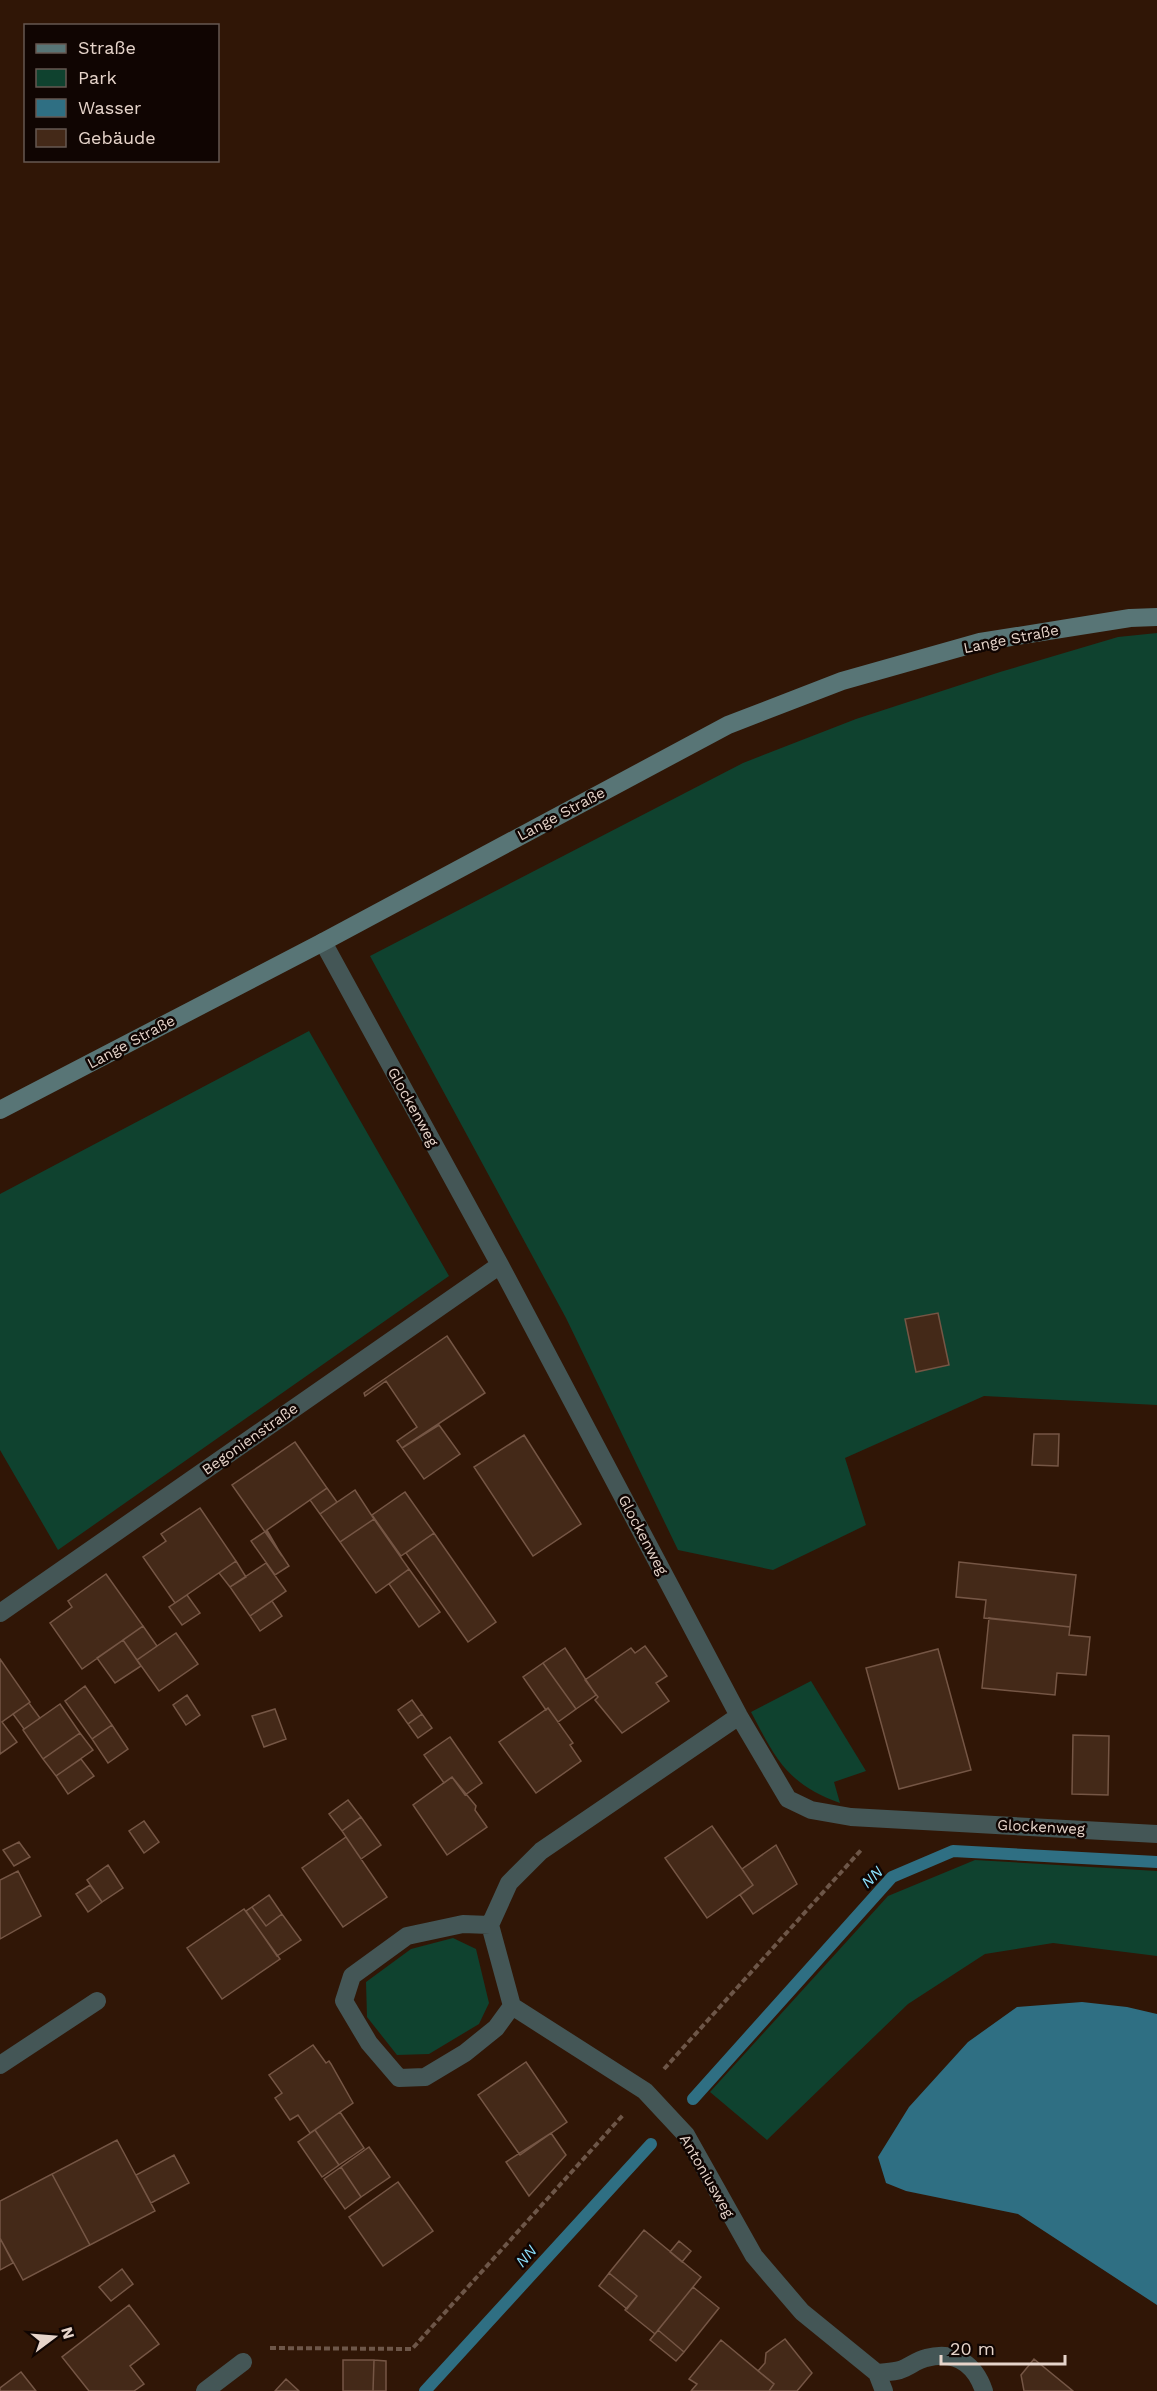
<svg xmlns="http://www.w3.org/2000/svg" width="1157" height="2391" font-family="'Work Sans',sans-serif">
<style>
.green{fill:#0f422f}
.water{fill:#2f6f83}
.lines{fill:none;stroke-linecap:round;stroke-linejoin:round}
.stream{stroke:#2f6f83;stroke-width:12}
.building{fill:#442918;stroke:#755645;stroke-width:1.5}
.path{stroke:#6d5648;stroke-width:4;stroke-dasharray:6 3;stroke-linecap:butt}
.lane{stroke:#445656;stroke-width:18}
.street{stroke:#445656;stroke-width:18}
.secondary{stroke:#587576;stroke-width:18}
.labels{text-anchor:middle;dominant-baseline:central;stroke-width:5;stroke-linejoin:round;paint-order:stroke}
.street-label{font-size:15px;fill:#e6d4ca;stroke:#100502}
.water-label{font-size:16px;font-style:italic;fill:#8bdffb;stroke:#100502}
</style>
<rect width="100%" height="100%" fill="#301606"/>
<path class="green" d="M1157,633V1405L984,1396L845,1458L866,1525L773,1570L678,1550L566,1318L370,956L743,763L856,719L1000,672L1118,637Z
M309,1031L449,1276L58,1550L0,1450V1194Z
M811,1681L866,1771L834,1782L840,1803C787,1784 776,1759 751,1712Z
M975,1860L1157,1871V1956L1053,1943L985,1954L908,2004L767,2140L710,2092L888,1896Z
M453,1938L476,1949L489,2003L479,2024L429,2054L397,2055L367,2017L366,1982L411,1949Z"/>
<path class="water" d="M1082,2002L1127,2007L1157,2014V2305L1018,2214L906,2191L886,2183L878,2157L909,2107L968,2042L1017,2007Z"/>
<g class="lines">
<path class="stream" d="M693,2099L892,1877L953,1851L1157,1862
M425,2391L651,2144"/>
</g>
<path class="building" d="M938,1313L949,1365L916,1372L905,1319Z
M447,1336L485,1393L402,1448L397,1441L417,1427L386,1381L365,1396L364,1393Z
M439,1425L460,1454L424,1479L402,1448Z
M1034,1434H1059L1058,1466L1032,1465Z
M524,1435L581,1524L533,1556L474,1467Z
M295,1442L327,1488L267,1530L282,1556L232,1485Z
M327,1488L337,1502L320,1514L310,1500Z
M355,1490L374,1519L340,1542L320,1514Z
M405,1492L434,1533L401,1556L372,1515Z
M200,1508L236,1561L175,1603L143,1557L166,1541L161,1534Z
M374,1519L409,1569L376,1593L340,1542Z
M266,1531L289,1566L275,1575L251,1541Z
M434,1533L496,1622L468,1642L406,1553Z
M236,1561L246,1577L230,1587L219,1573Z
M959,1562L1076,1575L1070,1627L984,1618L986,1600L956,1597Z
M266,1563L286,1591L250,1616L230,1587Z
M409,1569L440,1612L419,1627L389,1584Z
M106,1574L143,1626L82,1669L50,1623L72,1607L68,1601Z
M187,1595L200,1613L182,1625L169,1607Z
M272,1601L282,1616L260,1631L250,1616Z
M989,1618L1070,1627L1069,1635L1090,1637L1086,1675L1057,1673L1055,1695L982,1688Z
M143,1626L157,1646L137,1660L123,1640Z
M176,1633L198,1664L159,1691L137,1660Z
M123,1640L141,1666L115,1683L97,1658Z
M645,1646L667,1676L656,1683L669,1701L622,1733L595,1700L598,1697L585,1680L631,1648L635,1653Z
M565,1648L596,1695L576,1709L543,1663Z
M938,1649L971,1770L899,1789L866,1668Z
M0,1659L30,1702L2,1722L17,1742L0,1754Z
M543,1663L576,1709L558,1722L548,1708L546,1710L523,1677Z
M85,1686L112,1725L92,1739L65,1701Z
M187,1695L200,1715L186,1725L173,1705Z
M412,1700L422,1714L408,1724L398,1710Z
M29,1703L40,1718L24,1729L13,1714Z
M60,1704L80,1733L43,1759L23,1730Z
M548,1708L573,1743L570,1745L581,1761L536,1793L499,1742Z
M275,1709L286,1739L264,1747L252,1716Z
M422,1714L432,1728L418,1738L408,1724Z
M112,1725L128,1749L108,1763L92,1739Z
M80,1733L93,1750L56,1776L43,1759Z
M1073,1735L1109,1736L1108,1795L1072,1794Z
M450,1737L482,1783L465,1795L452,1777L444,1783L424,1755Z
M81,1759L94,1776L68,1794L56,1776Z
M452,1777L476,1806L475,1810L487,1827L447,1855L413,1805Z
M348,1800L361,1817L342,1831L329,1814Z
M361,1817L381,1845L361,1859L342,1831Z
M144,1821L159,1842L144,1853L129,1831Z
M712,1826L753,1885L707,1918L665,1858Z
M346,1837L387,1897L343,1927L302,1868Z
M19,1842L30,1857L14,1866L3,1850Z
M776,1845L797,1884L753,1914L740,1895L753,1885L742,1869Z
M108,1865L123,1888L102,1902L87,1880Z
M18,1871L41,1916L0,1939V1880Z
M90,1885L102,1902L88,1912L76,1894Z
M269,1895L282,1914L266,1926L252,1907Z
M252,1907L266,1926L282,1914L301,1940L277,1956L246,1911Z
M244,1909L280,1959L222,1999L187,1948Z
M313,2045L326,2063L329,2061L331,2064L353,2103L310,2133L298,2115L290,2120L288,2117L275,2098L282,2093L269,2075Z
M526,2062L567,2122L520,2155L478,2095Z
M340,2112L364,2148L339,2165L315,2130Z
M315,2130L339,2165L322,2177L298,2142Z
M551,2133L566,2155L529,2196L506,2162Z
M117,2140L155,2211L90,2245L52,2174Z
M369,2147L390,2177L361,2197L341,2167Z
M174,2155L189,2183L151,2203L136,2175Z
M341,2167L361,2197L345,2209L324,2179Z
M52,2174L90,2245L23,2280L0,2238V2201Z
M398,2182L433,2231L383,2266L349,2217Z
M644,2230L701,2277L655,2334L625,2310L637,2296L609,2273Z
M0,2238L13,2263L0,2270Z
M679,2241L691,2251L682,2262L670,2252Z
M122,2269L133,2284L111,2301L99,2287Z
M609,2273L637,2296L627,2309L599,2286Z
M693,2287L719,2308L684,2352L658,2330Z
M129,2305L159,2344L130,2366L144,2384L134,2391H89L62,2357Z
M658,2330L684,2352L676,2361L650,2340Z
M785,2339L812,2373L797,2391H769L774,2384L758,2371L765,2363L766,2353Z
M721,2340L774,2384L769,2391H691L697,2384L689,2379Z
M1034,2359L1073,2391H1024L1021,2375Z
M343,2360H374L373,2391H343Z
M374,2360L386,2361V2391H373Z
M21,2372L36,2391H0V2388Z
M286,2379L299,2391H275Z"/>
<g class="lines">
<path class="path" d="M664,2069L862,1849
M270,2348L412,2349L623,2115"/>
<path class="lane" d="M0,2065L97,2001"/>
<path class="street" d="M323,942L500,1265L739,1716L788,1799L811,1810L851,1817L1157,1834
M0,1613L500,1265
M739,1716L541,1851L509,1883L490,1925L463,1924L407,1936L352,1976L344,2001L369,2043L399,2078L425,2077L465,2053L496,2028L512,2006L645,2091L686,2135L754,2256L802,2312L877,2373L884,2391
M490,1925L512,2006
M877,2373C884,2372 893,2372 900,2370C909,2367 917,2360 926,2358C955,2350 975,2364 984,2391
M205,2391L243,2362"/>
<path class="secondary" d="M0,1110L323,942L728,725L842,681L980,642L1130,618L1157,617"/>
</g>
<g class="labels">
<g class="street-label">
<text transform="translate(1011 639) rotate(-11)">Lange Straße</text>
<text transform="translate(561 814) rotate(-28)">Lange Straße</text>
<text transform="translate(131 1042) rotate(-28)">Lange Straße</text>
<text transform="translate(413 1107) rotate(61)">Glockenweg</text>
<text transform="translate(250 1439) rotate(-35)">Begonienstraße</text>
<text transform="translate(643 1535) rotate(62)">Glockenweg</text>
<text transform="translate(1041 1827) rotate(3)">Glockenweg</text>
<text transform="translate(707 2176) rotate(60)">Antoniusweg</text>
</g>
<g class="water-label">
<text transform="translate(872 1877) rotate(-44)">NN</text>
<text transform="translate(526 2256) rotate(-48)">NN</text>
</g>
</g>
<rect x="24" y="24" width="195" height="138" fill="#100502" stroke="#665852" stroke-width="1.5"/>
<rect x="36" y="44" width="30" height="9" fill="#587576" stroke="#665852" stroke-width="1.5"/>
<text x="78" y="54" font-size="18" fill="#e6d4ca">Straße</text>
<rect x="36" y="69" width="30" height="18" fill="#0f422f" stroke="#665852" stroke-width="1.5"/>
<text x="78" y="84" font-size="18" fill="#e6d4ca">Park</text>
<rect x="36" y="99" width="30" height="18" fill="#2f6f83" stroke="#665852" stroke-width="1.5"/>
<text x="78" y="114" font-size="18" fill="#e6d4ca">Wasser</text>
<rect x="36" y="129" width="30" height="18" fill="#442918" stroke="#665852" stroke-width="1.5"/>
<text x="78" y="144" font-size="18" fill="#e6d4ca">Gebäude</text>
<g transform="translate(54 2337) rotate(74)" stroke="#100502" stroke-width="4.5" paint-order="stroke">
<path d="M0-4.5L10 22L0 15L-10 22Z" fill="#e6d4ca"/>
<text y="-9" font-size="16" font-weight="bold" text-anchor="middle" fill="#e6d4ca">N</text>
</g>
<path d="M941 2355v9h124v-9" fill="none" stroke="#e6d4ca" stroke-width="3"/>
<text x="950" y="2355" font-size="18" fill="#e6d4ca" stroke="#100502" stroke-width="4.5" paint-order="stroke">20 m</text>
</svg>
